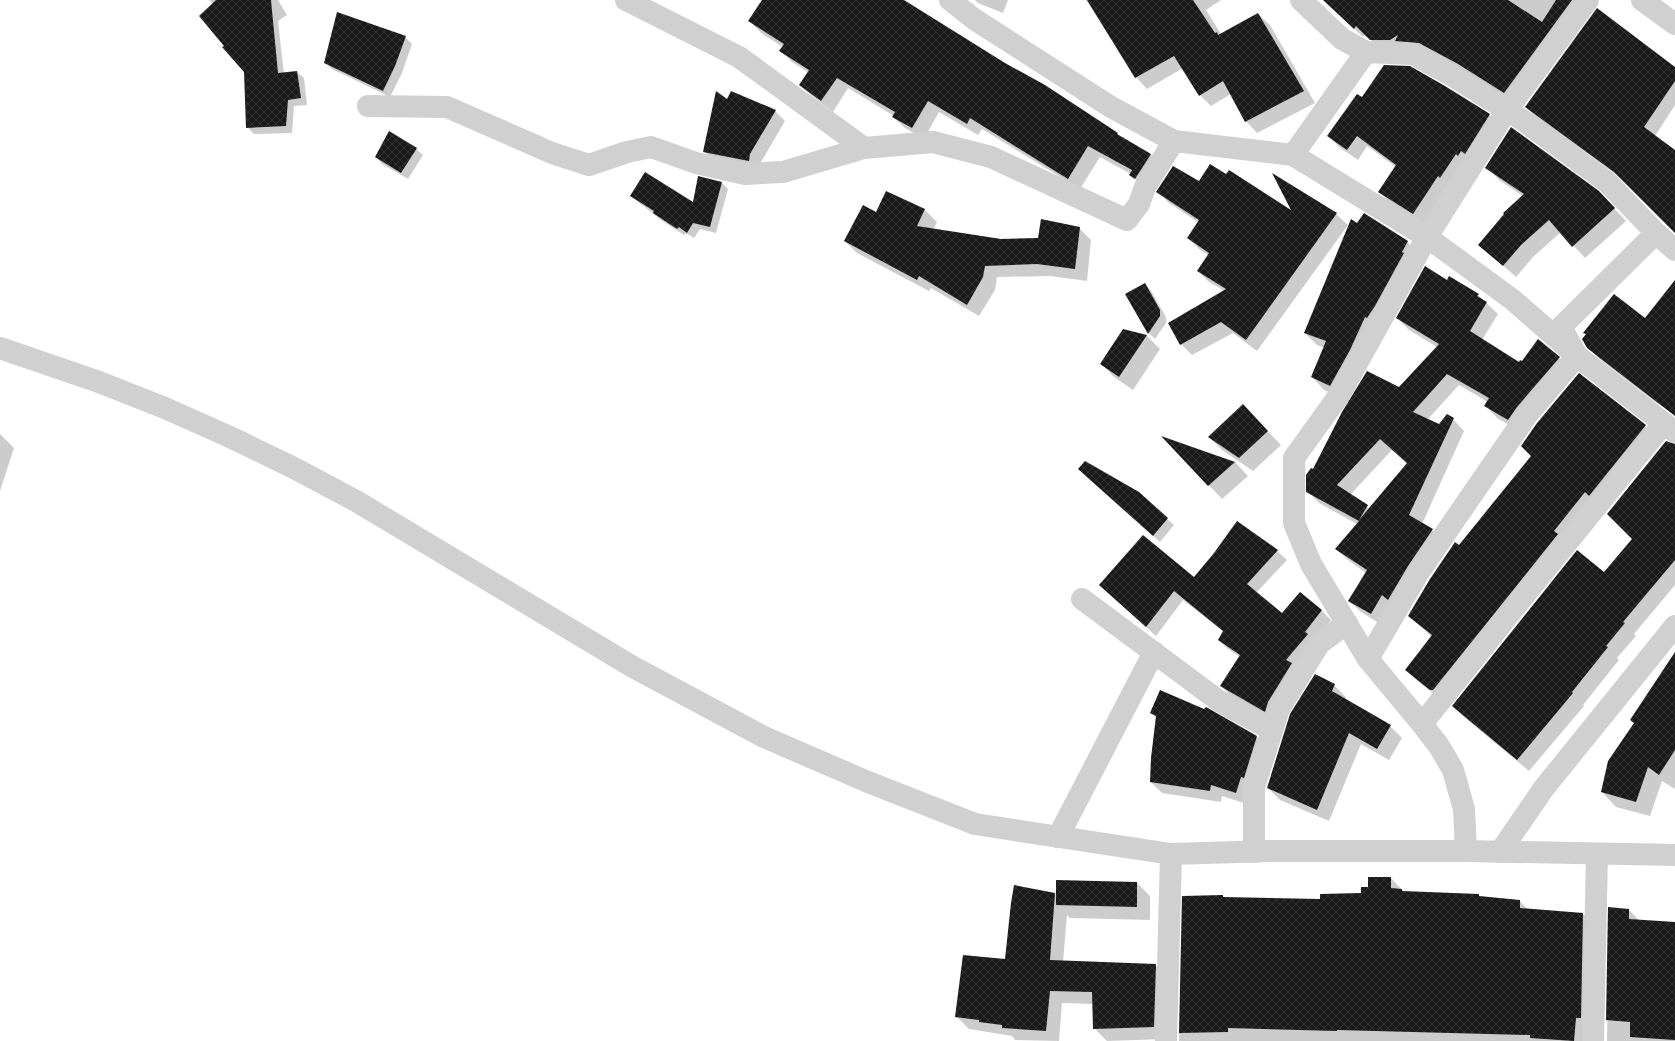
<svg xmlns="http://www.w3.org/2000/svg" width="1675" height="1041" font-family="'Titillium Web',sans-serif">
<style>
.shadow{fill:#0003;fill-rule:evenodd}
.building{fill:url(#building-cross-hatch);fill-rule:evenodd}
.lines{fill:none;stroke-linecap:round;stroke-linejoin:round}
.minor{stroke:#d0d0d0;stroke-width:22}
.tertiary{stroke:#d0d0d0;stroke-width:22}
</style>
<defs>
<pattern id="building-cross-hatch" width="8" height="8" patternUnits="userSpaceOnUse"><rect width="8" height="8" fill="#1a1a1a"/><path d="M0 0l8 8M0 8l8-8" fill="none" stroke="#333"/></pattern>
</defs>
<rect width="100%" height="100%" fill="#fff"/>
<path class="shadow" d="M209,0H278L287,15L278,21L284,74L297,72L304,78L307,105L294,106L292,133L254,134L247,127L245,72L225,46L213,4Z
M763,0H902L1117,134L1122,139L1151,155L1162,166L1142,186L1131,174L1100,157L1080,189L982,129L978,135L939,112L924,139L905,128L893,117L894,116L848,88L833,112L812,96L800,85L809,73L792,62L781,51L783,47L761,33L750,21Z
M975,0H1008L1003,13L978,3Z
M1086,0H1221L1206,10L1221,34L1258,14L1270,25L1315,103L1257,133L1246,121L1231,94L1211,106L1200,95L1183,68L1147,89L1136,77Z
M1325,0H1576L1513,102L1380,48L1365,35L1363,37Z
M405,37L412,44L402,73L390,97L332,69L325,62Z
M1675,68V105L1655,136L1675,151V233L1625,181L1536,117L1526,107Z
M1363,98L1489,115L1499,125L1424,223L1389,202L1379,192L1396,167L1367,146L1358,160L1339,147L1329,136Z
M728,100L775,111L785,121L760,164L714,162L704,151Z
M416,149L423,155L408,179L382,164L376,157Z
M1487,167L1611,205L1626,221L1585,258L1561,232L1533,257L1516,277L1480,245L1523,196L1499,180Z
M1274,175L1336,214L1348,225L1257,351L1233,333L1192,355L1181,344L1225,291L1209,282L1198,271L1208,255L1199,249L1188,238L1198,222L1169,203L1158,192L1227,176L1294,213Z
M721,182L728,189L716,233L700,229L694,238L686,233L684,235L661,220L631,196L693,203Z
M925,210L937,222L933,230L1001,240L1039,239L1079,228L1091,240L1087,281L1050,276L997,277L995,290L979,316L931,288L929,291L857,253L845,241L876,213Z
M1357,224L1407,242L1420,254L1343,398L1324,390L1312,377L1324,348L1317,345L1305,333Z
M1449,278L1478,295L1498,314L1482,340L1519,363L1559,358L1570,369L1520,431L1497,418L1486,406L1488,402L1459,385L1427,420L1439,425L1453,419L1464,431L1422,524L1432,530L1444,541L1382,625L1361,612L1349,601L1366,573L1348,560L1336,549L1357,524L1319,503L1308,491L1313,471L1399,389L1437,347L1409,330L1397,318L1447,281ZM1392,450L1407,464L1370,509L1350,495Z
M1145,284L1151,291L1166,317V323L1155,339L1149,333L1127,294Z
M1675,296V414L1655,402L1598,358L1588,347L1645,320Z
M1123,330L1147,336L1160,349L1133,390L1114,377L1101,363Z
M1579,375L1645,426L1660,441L1448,704L1421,684L1406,670L1432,637L1409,616L1459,546L1532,456Z
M1256,419L1281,445L1253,471L1222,450L1209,437Z
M0,434L14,448L0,491Z
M1165,439L1235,462L1248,476L1222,499Z
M1675,445V585L1634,634L1636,636L1617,658L1619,660L1583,705L1584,706L1529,771L1465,718L1453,706L1604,573L1633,539Z
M1086,476L1138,493L1174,525L1160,542Z
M1277,551L1287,560L1256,593L1282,614L1321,610L1331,620L1314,641L1274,720L1230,695L1221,686L1240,657L1228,649L1219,640L1224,632L1183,600L1156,636L1110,594L1195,578Z
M1675,656V789L1662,781L1650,816L1616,807L1602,792L1635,723Z
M1334,685L1346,697L1345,699L1390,726L1402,738L1389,760L1361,744L1329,821L1280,800L1268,788Z
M1151,713L1257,737L1268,749L1247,804L1222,796L1221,802L1162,793L1151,782L1157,718Z
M1391,878L1404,892L1478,895L1481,897L1520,901L1528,910L1583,914L1596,927L1594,1041H1179L1183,896H1222L1224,898L1321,900L1362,894L1369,889Z
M1137,883L1150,896V920L1070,918L1067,915L1063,962L1155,965L1168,978L1166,1039L1107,1041L1094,1028L1093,1004L1062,1003L1059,1041L1015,1040L1012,1036L969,1029L957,1017L1006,960L1015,886L1055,894L1057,896Z
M1609,908L1629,910L1640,921L1675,923V916V1041H1607Z"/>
<path class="building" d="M216,0H271L278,73L297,71L301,98L288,100L286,126L246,128L244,72L222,47L224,46L199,16Z
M762,0H904L1005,63L1045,85L1118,133L1117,134L1151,154L1135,179L1129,175L1132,170L1088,146L1068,179L970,118L967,124L928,101L912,128L892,117L895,112L837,78L821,101L799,85L809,70L779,51L784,44L748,21Z
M1087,0H1193L1215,33L1217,32L1218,35L1258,13L1304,91L1245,122L1223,81L1199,96L1174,56L1135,78Z
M1323,0H1508L1542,22L1556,0H1572L1504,93L1458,64L1419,43L1395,41L1398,35L1390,40H1370L1356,26L1354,29Z
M1597,8L1675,67V81L1644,127L1675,150V233L1614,172L1525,107Z
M337,12L406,36L395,66L383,91L324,63Z
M1384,65L1410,66L1445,86L1490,114L1465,154L1461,151L1458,156L1456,154L1440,178L1438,176L1413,214L1378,192L1396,165L1357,136L1347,150L1327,136L1357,94L1362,97Z
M716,91L727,99L731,91L776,110L750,154L749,161L703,152Z
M1511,127L1599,191L1615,208L1572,247L1549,220L1521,245L1503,266L1478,245L1504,214L1503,213L1524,194L1485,168Z
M389,131L417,148L401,173L375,157Z
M1210,164L1226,174L1229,170L1291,210L1272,173L1337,213L1246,340L1221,322L1180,345L1168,323L1226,289L1197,271L1209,253L1187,238L1199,220L1156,192L1173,166L1199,181Z
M645,172L693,202L698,176L722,182L710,227L693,223L687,233L679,227L677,229L653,213L654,211L630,196Z
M886,191L925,209L917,226L1001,239L1038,238L1041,219L1080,227L1075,269L1037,264L985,266L983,277L967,305L919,276L917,280L844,241L863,205L876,212Z
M1364,213L1408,241L1402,252L1404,253L1375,306L1367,318L1365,317L1350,350L1330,386L1311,377L1326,341L1304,333L1351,219L1357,223Z
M1425,266L1447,280L1449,276L1479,294L1477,296L1487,302L1470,331L1519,362L1520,360L1522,361L1538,339L1560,357L1517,407L1508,420L1484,406L1489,398L1447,374L1413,412L1439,424L1447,414L1454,418L1409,515L1433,529L1408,566L1388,600L1382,595L1371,614L1348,601L1367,570L1335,549L1359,521L1306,492V475L1311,468L1313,469L1342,412L1367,371L1399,387L1439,344L1396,318ZM1380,439L1407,463L1359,520L1368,505L1337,485Z
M1675,280V416L1587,348L1582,339L1586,334L1583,333L1614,294L1645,318Z
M1145,283L1160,310V316L1148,334L1125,294Z
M1123,329L1147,335L1119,377L1100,364Z
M1579,373L1646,425L1589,496L1585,492L1554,531L1558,534L1433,690H1430L1405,670L1432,635L1408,616L1430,579L1455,542L1459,545L1531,456L1521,446L1537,423Z
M1243,404L1268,431L1239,458L1208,437Z
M1161,436L1235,462L1208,486Z
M1666,441L1675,444V560L1623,622L1625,623L1606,646L1608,647L1572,692L1573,693L1517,760L1452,706L1577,550L1604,572L1632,539L1607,514Z
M1085,461L1139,492L1168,518L1153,536L1078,469Z
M1237,521L1278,550L1247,584L1282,613L1300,592L1322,610L1305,632L1308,634L1286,660L1292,663L1268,702L1265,712L1220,686L1240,655L1218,640L1223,631L1174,591L1146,627L1099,585L1143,535L1194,577L1214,553Z
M1675,652V750L1659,775L1648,767L1636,802L1601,792L1608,761L1634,723L1630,720Z
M1315,674L1335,684L1332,691L1391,725L1377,749L1349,733L1317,810L1267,788L1290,714Z
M1160,690L1204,709L1206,707L1257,736L1244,778L1241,777L1236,793L1211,785L1210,791L1150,782L1151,758L1156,716L1150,713Z
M1368,877H1391V888L1402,889V891L1479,894V896L1520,900V908L1583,913L1581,1018H1576L1574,1041L1530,1038V1035L1337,1030V1031L1228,1028V1032L1179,1033L1182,896L1223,895V897L1320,899V894L1361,893V887H1368Z
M1056,880L1137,882V907L1056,905Z
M1014,885L1055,893L1050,960L1156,964L1154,1027L1093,1029L1092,992L1050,991L1046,1031L1002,1028V1025L979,1022V1020L955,1017L963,955L1005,959L1011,903Z
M1608,907L1629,909V919L1675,922V1040L1630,1037V1022L1606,1020Z"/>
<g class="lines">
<path class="minor" d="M626,0L739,57L864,148
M950,0L974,19L1111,107L1174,141L1293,155L1427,237L1513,300L1577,356L1675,432
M1301,0L1342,39L1366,52L1413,54L1451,75L1524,121L1607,182L1656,233L1675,250
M1642,0L1675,24
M368,106L447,107L552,153L589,165L627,152L651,147L696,163L745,174L783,172L864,148L933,142L991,157L1127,220L1139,204L1145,187L1174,141
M1293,155L1366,52
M1082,599L1219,701L1272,730
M1368,659L1419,572L1469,499L1527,415L1577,356L1561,327L1656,233
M1422,724L1519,602L1664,423
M1058,837L1154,652
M1466,851L1464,809L1453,770L1439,746L1422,724L1368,659L1311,564L1294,523V458L1340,394L1427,237L1507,110L1588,0
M1254,852V787L1279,709L1319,644L1347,623
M1500,852L1544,788L1675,626
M1166,1041L1171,854
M1593,1041L1597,854"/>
<path class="tertiary" d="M0,348L99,382L165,408L230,437L294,468L356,501L633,667L764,737L868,782L975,824L1171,854L1271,851H1466L1675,855"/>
</g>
</svg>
